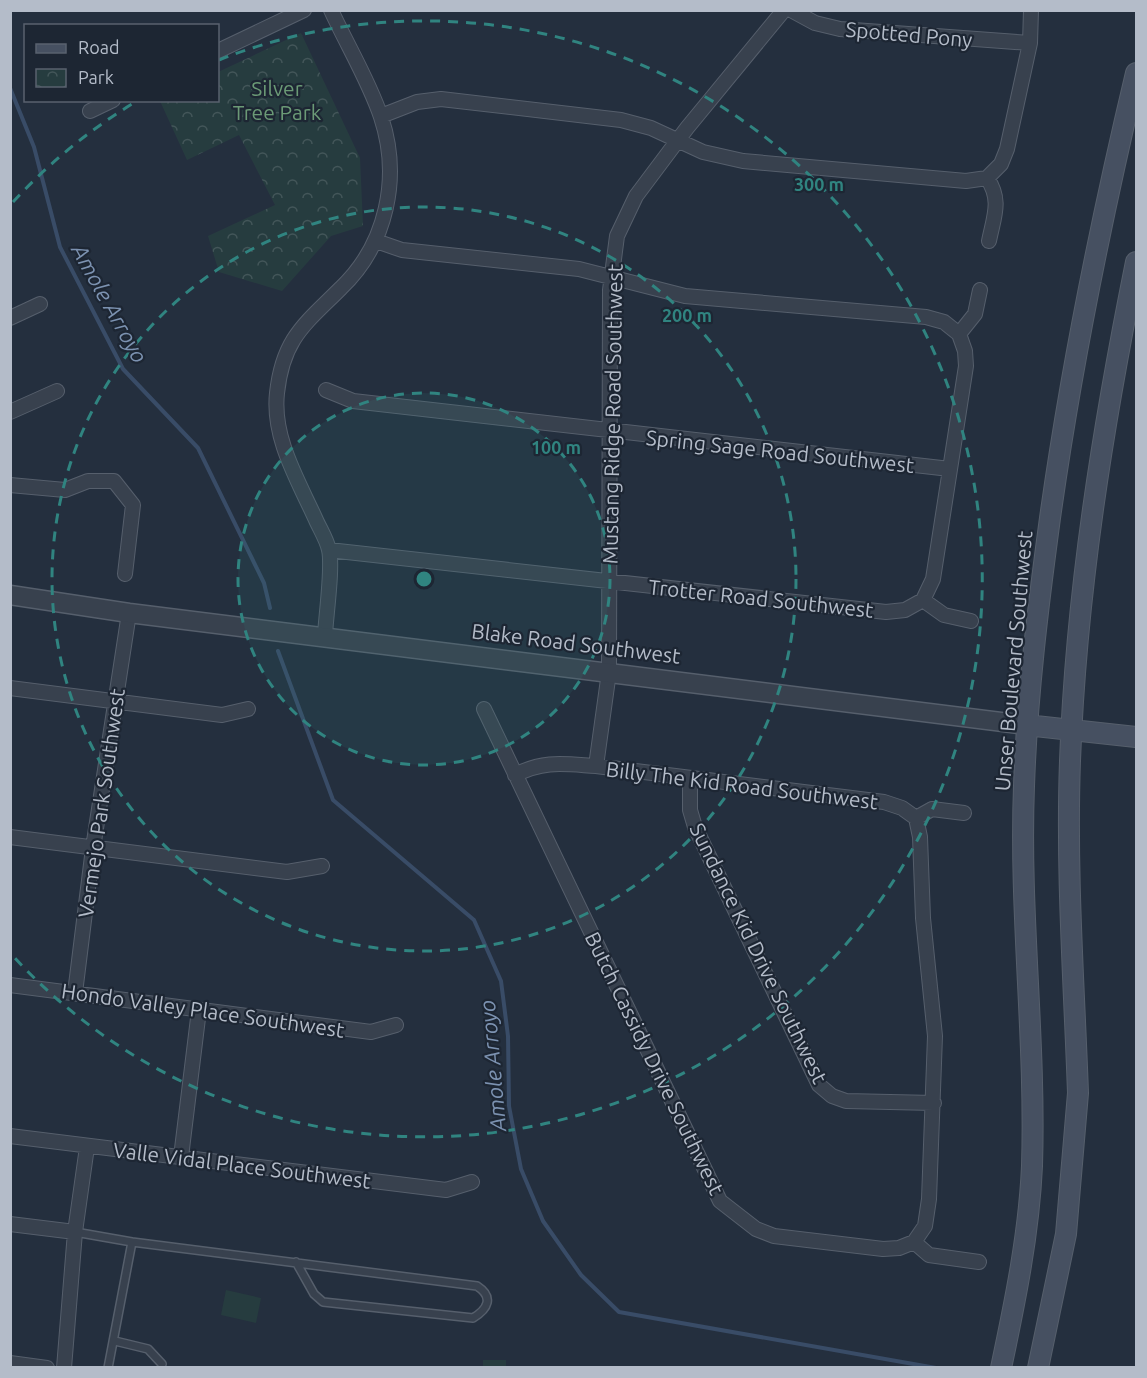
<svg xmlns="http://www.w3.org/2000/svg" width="1147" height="1378" font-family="Ubuntu,sans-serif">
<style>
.grass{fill:#263c3f}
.park{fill:url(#park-crowns)}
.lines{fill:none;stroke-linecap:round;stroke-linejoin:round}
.stream{stroke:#394c67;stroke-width:4}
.service-casing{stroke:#565f6c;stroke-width:10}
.minor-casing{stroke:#565f6c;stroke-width:16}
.tertiary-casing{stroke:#565f6c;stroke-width:21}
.secondary-casing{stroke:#565f6c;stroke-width:22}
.service{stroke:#38414e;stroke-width:7}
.minor{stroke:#38414e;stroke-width:14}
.tertiary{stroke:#38414e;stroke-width:18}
.secondary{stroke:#465061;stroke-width:20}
.ring{fill:none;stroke:#308480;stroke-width:3;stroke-dasharray:10 8}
.labels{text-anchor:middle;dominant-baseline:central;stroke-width:4.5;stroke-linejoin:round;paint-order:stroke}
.street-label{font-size:21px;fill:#b4bcc9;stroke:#1d2633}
.park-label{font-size:21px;fill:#6b9a76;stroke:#1d2633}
.water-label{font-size:22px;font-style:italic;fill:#7c92b1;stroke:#1d2633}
.centre{fill:#308480;stroke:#1d2633;stroke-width:3}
.ring-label{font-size:18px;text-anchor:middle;font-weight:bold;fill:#308480;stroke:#1d2633;stroke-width:4.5;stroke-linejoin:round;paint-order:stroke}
</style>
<defs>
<pattern id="park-crowns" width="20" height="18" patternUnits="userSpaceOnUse" patternTransform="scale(1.5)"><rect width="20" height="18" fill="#263c3f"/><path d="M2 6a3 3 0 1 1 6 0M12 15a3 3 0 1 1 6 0" fill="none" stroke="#435659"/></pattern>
</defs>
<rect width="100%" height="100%" fill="#242f3e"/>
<path class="grass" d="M226,1290L261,1298L256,1323L221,1315Z
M483,1360H506V1367H483Z"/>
<path class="park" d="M301,33L360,158L363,226L331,236L282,291L219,272L208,236L275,205L239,135L187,160L160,101L218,100V72Z"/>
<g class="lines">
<path class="stream" d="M10,88L34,147L60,247L123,369L198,448L264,583L270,608
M278,651L333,800L474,920L501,981L508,1036L509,1106L521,1169L543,1221L581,1275L619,1312L936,1368"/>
<defs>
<path id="service" d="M75,1232L132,1242L108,1368
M132,1242L477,1286C494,1297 488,1309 473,1318L323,1302L314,1294L296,1262
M115,1341L148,1349L162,1364"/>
<path id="minor" d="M791,10L815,23L840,29L1030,43
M218,51L304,10
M90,111L113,100
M381,116L417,102L441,99L621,120L651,128L703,152L743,161L966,181L987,178C1002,200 994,216 989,241
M987,178L1001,164L1007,149L1030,43L1031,10
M376,241L402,250L579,269L685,296L926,317L944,322L959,334L975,314L980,290
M10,318L40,304
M326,390L353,401L950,469
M10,412L57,391
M10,485L65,490L88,481H114L133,505L125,574
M329,550L886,612L905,610L923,600L944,615L971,621
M923,600L933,579L966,366L965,351L959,334
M325,635C326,615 333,567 329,550C327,540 320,529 316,520C298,480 272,438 277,393C283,338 305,324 341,288C387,244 401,177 381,117C369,81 347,45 331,10
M10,688L222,715L248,709
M484,709L720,1201L756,1229L774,1236L883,1249L899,1248L914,1242L929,1255L979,1262
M596,766L609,672L610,290L617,236L636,196L687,128L784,10
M515,775C544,760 564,764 596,766L884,802L902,808L916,818L932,809L964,813
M690,778V810L695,827L819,1085L832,1096L846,1101L934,1103
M10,837L287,872L322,866
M10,985L371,1032L396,1025
M75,993L93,848L129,613
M10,1136L446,1190L472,1182
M181,1157L199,1010
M10,1224L75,1232
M914,1242L925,1226L929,1199L935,1036L923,918L920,837L916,818
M10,1363L47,1368
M64,1368L75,1232L87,1147"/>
<path id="tertiary" d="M10,595L129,613L1026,725"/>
<path id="secondary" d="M1026,725L1136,737
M1001,1368C1015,1302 1029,1234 1032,1166C1036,1039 1019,913 1024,786C1027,696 1038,607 1050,518C1071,368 1101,220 1136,73
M1038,1368L1066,1234L1078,1093C1074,982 1066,872 1070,761C1076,593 1103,426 1136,262"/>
</defs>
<use href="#service" class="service-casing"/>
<use href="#minor" class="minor-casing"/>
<use href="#tertiary" class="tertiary-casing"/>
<use href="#secondary" class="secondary-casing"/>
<use href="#service" class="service"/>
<use href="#minor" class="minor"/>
<use href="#tertiary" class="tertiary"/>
<use href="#secondary" class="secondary"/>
</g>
<circle cx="424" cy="579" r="186" fill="#308480" fill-opacity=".12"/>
<g class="ring">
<circle cx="424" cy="579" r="186"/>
<circle cx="424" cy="579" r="372"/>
<path d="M13 202A558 558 0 0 1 137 101M219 60A558 558 0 1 1 13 956"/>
</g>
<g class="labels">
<g class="street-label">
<text transform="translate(909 34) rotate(5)">Spotted Pony</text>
<text transform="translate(612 414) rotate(-89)">Mustang Ridge Road Southwest</text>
<text transform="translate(780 451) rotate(6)">Spring Sage Road Southwest</text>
<text transform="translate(761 598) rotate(6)">Trotter Road Southwest</text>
<text transform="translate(576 643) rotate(7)">Blake Road Southwest</text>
<text transform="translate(1013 661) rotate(-85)">Unser Boulevard Southwest</text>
<text transform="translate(742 785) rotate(7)">Billy The Kid Road Southwest</text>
<text transform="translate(101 803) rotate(-82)">Vermejo Park Southwest</text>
<text transform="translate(759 953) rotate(64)">Sundance Kid Drive Southwest</text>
<text transform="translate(203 1010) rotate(8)">Hondo Valley Place Southwest</text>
<text transform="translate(655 1063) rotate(64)">Butch Cassidy Drive Southwest</text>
<text transform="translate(242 1165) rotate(7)">Valle Vidal Place Southwest</text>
</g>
<g class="park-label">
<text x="277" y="88">Silver<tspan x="277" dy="24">Tree Park</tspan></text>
</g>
<g class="water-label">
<text transform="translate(110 303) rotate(61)">Amole Arroyo</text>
<text transform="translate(492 1066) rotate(-95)">Amole Arroyo</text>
</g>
</g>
<circle cx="424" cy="579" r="9" class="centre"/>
<g class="ring-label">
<text x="819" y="191">300 m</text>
<text x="687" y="322">200 m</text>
<text x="556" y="454">100 m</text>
</g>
<rect width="1147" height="1378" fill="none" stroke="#b4bcc9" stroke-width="24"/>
<rect x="24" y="24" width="195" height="78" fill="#1d2633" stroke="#59626f" stroke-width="1.5"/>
<rect x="36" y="44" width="30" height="9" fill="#465061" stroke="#59626f" stroke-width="1.5"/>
<text x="78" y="54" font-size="18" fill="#b4bcc9">Road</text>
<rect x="36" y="69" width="30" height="18" fill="url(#park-crowns)" stroke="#59626f" stroke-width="1.5"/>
<text x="78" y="84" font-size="18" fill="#b4bcc9">Park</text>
</svg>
